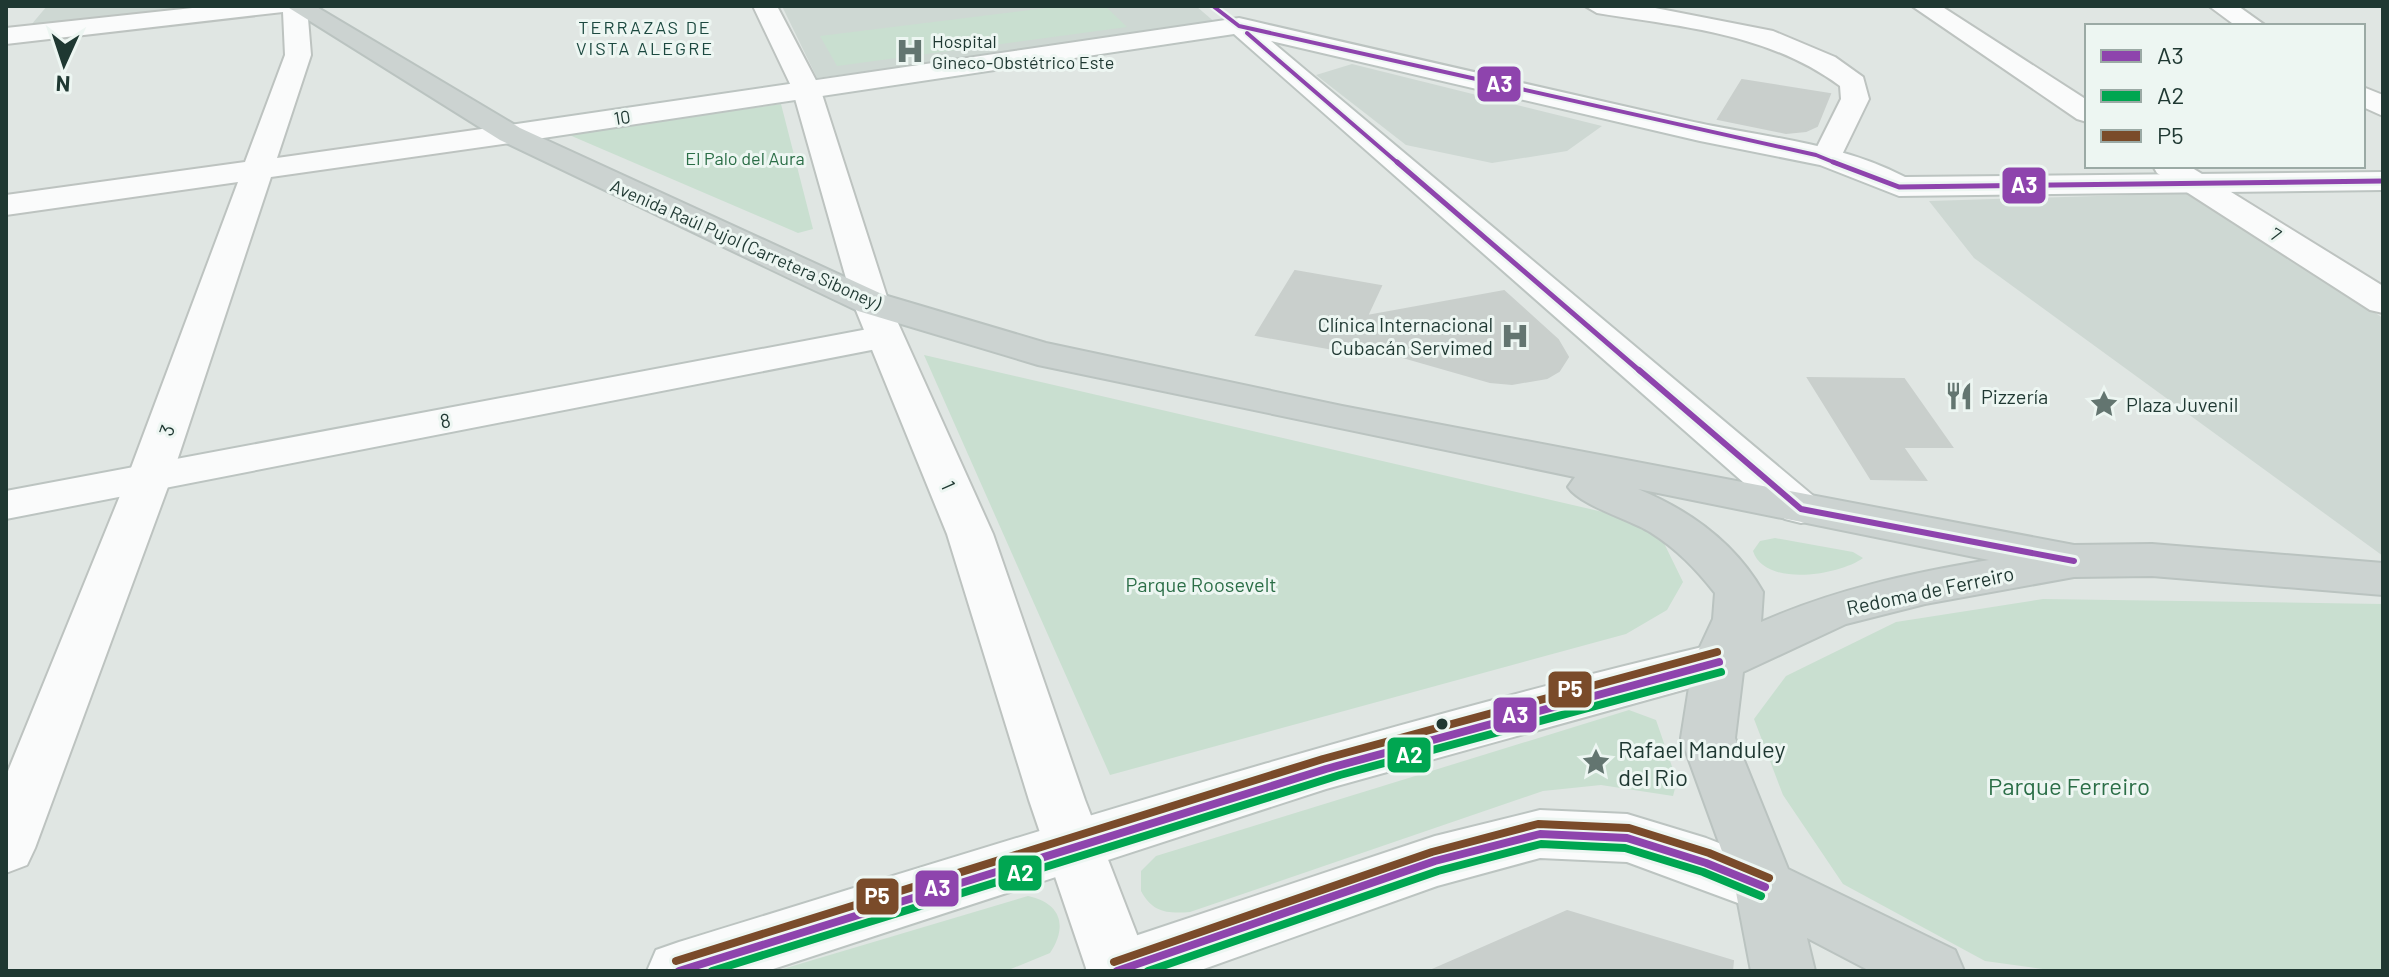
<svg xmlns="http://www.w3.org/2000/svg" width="2389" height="977" font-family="Barlow,sans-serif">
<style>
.built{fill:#ced8d3}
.green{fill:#c9dfd0}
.building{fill:#c9cfcc;stroke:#c9cfcc;stroke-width:2}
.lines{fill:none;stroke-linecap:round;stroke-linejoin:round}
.street-casing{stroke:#bdc3c0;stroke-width:4}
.secondary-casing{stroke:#bcc4c1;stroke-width:4}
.primary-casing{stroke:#bac3c0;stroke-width:4}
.street{fill:#fafbfb;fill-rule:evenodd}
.secondary{fill:#fafbfb;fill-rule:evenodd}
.primary{fill:#ccd3d1;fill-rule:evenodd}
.bus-1-far3-casing{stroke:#edf6f2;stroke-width:8}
.bus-1-far2-casing{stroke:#edf6f2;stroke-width:10}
.bus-1-far1-casing{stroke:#edf6f2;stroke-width:12}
.bus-1-casing{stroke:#edf6f2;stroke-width:14}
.bus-2-casing{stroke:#edf6f2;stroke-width:14}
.bus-3-casing{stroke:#edf6f2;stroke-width:14}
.bus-1-far3{stroke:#8e44ad;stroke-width:4}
.bus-1-far2{stroke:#8e44ad;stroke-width:5}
.bus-1-far1{stroke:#8e44ad;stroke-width:6}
.bus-1{stroke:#8e44ad;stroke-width:8}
.bus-2{stroke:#00a651;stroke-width:8}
.bus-3{stroke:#7a4b2a;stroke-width:8}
.bus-dot{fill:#1f3832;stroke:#edf6f2;stroke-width:3}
.labels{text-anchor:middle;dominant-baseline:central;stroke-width:6;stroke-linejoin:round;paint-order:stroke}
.far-neighbourhood-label{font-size:18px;letter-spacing:2px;fill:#1c4940;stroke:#edf6f2}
.far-poi-label{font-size:18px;fill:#1f3832;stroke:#edf6f2;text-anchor:start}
.far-street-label{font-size:18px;fill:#1f3832;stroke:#edf6f2}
.far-park-label{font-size:18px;fill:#2b6e47;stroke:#edf6f2}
.poi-label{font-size:20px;fill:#1f3832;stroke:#edf6f2;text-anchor:start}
.street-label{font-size:20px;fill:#1f3832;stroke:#edf6f2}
.park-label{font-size:20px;fill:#2b6e47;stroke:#edf6f2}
.near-poi-label{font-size:24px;fill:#1f3832;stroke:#edf6f2;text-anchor:start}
.near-park-label{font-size:24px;fill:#2b6e47;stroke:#edf6f2}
.line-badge{stroke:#edf6f2;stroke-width:3}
.badge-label{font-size:22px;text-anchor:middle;font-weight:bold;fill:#fff}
</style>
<rect width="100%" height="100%" fill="#e0e6e3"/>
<path class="built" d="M47,6H212L31,25Z
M782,6H1196L1217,24L817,78Z
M1352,64L1602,126L1567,151L1492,163L1406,145L1316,75Z
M2195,193L2383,318V556L1974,258L1929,201Z"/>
<path class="green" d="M1063,6H1105L1127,27L837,66L820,36Z
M781,104L813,229L798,233L567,134Z
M924,355L1616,515L1661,537L1683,582L1667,610L1626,634L1110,775Z
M1775,538L1853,552L1863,558C1840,575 1765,588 1753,551L1760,541Z
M2043,599L2383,604V971H2057L1985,961L1843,884L1783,795L1754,719L1786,676L1896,622Z
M1629,710L1656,720L1677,781L1673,796L1601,785L1543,791L1190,912C1167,914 1152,912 1141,891V871L1156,856Z
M1028,896C1061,903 1068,926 1050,953L1006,971H776Z"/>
<path class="building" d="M1742,80L1830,94L1817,126L1806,131L1786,133L1718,119Z
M1295,271L1381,286L1367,316L1504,291L1558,340L1568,357L1559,371L1547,378L1512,384L1490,382L1354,343L1349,352L1256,335Z
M1808,378L1904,379L1952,447H1903L1926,480L1871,479Z
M1567,911L1733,961L1732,971H1430Z"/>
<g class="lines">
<defs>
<path id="street" d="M211,6H307L311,55L277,158L510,125L520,128L525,134L520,140L510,143L271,177L172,476L35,848L27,865L6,873V776L128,476L238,182L6,215V195L245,162L285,55L283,12L6,44V28Z
M753,6H777L820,88L889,303L993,534L1085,800L1151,971H1087L1029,800L947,534L853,303L792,88Z
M1585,6H1645L1773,31L1835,57L1863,77L1869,99L1838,163H1816L1812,157L1841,99L1840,86C1768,33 1683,27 1597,13Z
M1912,6H1941L2087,100V122L2077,119Z
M2209,6H2238L2266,26H2236Z
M2363,87L2383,95V116L2363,107Z
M2153,166H2189L2383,286V313L2370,310L2157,173Z"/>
<path id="secondary" d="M1239,18C1389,53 1539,87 1689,121C1761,137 1838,142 1905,177L2383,172V190L1899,196L1820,165L1700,141L1271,41L1817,499L1823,509L1817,519L1801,523L1785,519L1234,34L510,143L500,140L495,134L500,128L510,125Z
M884,326L897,329L903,337L897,345L6,519V491Z
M1719,643L1737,649L1745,662L1737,675L1326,789L767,971H647L656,950L679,942C1024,836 1367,726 1719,643Z
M1540,810L1627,814L1706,838L1786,869L1795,887L1786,905L1765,913L1627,862L1540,858L1437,886L1198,971H1085L1094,950L1117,942L1435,836Z"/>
<path id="primary" d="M286,6H315L520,128L884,295L1046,343L1342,406L2074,545L2152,544L2383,563V595L2152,576L2074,577L1925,604L1846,624L1743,672L1735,738L1788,869L1955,950L1964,971H1870L1807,938L1815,971H1751L1735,887L1681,738L1693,662L1713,619L1715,593C1696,569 1677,549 1650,532C1629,519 1581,506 1568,487L1575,477L1038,365L858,311L500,140ZM1638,489L1989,560C1910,573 1834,590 1761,622L1763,592C1735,543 1689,510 1638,489Z"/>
</defs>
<use href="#street" class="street-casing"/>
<use href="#secondary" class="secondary-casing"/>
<use href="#primary" class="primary-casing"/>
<use href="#street" class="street"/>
<use href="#secondary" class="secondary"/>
<use href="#primary" class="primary"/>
<defs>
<path id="bus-1-far3" d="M1213,6L1239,26L1816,155L1838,164
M1247,33L1399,164"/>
<path id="bus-1-far2" d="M1397,162L1641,372
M1833,162L1899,187L2383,181"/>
<path id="bus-1-far1" d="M1639,370L1801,509L2074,561"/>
<path id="bus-1" d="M679,971L1326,769L1719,662
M1117,971L1435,861L1540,834L1627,838L1706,863L1765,887"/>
<path id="bus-2" d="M712,971L1340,775L1721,672
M1148,971L1438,871L1541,844L1625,848L1703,872L1761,896"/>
<path id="bus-3" d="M676,961L1323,759L1717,652
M1114,962L1432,852L1538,824L1629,828L1709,853L1769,878"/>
</defs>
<use href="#bus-1-far3" class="bus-1-far3-casing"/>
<use href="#bus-1-far2" class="bus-1-far2-casing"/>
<use href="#bus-1-far1" class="bus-1-far1-casing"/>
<use href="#bus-1" class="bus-1-casing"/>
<use href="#bus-2" class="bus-2-casing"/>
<use href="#bus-3" class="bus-3-casing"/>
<use href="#bus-1-far3" class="bus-1-far3"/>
<use href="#bus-1-far2" class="bus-1-far2"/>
<use href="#bus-1-far1" class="bus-1-far1"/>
<use href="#bus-1" class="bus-1"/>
<use href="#bus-2" class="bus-2"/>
<use href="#bus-3" class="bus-3"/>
</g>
<defs>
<symbol id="hospital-bare" viewBox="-9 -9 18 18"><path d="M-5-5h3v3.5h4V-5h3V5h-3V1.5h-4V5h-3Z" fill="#637570" stroke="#edf6f2" stroke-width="2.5" paint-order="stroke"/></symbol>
<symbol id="restaurant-bare" viewBox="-9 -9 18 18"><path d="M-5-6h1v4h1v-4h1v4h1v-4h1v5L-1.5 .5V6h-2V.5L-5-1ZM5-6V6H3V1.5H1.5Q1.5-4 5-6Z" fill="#637570" stroke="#edf6f2" stroke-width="2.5" paint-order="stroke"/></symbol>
<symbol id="sight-bare" viewBox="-9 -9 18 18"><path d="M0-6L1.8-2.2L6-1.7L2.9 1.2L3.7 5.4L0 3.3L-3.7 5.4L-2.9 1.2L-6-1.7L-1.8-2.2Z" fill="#637570" stroke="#edf6f2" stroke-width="2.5" paint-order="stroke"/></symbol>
</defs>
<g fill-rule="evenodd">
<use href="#hospital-bare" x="890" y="31" width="40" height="40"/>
<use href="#hospital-bare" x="1495" y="316" width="40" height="40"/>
<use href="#restaurant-bare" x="1939" y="376" width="40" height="40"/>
<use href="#sight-bare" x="2084" y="384" width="40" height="40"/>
<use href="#sight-bare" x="1576" y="742" width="40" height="40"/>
</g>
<circle class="bus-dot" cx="1442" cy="724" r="7"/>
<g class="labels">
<g class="far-neighbourhood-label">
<text x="645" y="27">TERRAZAS DE<tspan x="645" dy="21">VISTA ALEGRE</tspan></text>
</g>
<g class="far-poi-label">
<text x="932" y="41">Hospital<tspan x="932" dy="21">Gineco-Obstétrico Este</tspan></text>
</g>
<g class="far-street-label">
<text transform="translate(622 117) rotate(-9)">10</text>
<text transform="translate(2276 234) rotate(32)">7</text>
<text transform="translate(746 244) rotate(24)">Avenida Raúl Pujol (Carretera Siboney)</text>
</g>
<g class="far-park-label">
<text x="745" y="158">El Palo del Aura</text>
</g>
<g class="poi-label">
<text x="1493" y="324" text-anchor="end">Clínica Internacional<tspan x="1493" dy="23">Cubacán Servimed</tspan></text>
<text x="1981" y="396">Pizzería</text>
<text x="2126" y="404">Plaza Juvenil</text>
</g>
<g class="street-label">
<text transform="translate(445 420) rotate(-11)">8</text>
<text transform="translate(166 430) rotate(-71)">3</text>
<text transform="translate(949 485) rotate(66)">1</text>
<text transform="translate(1930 590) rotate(-12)">Redoma de Ferreiro</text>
</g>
<g class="park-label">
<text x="1201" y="584">Parque Roosevelt</text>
</g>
<g class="near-poi-label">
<text x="1618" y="748">Rafael Manduley<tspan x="1618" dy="28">del Rio</tspan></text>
</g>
<g class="near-park-label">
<text x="2069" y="785">Parque Ferreiro</text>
</g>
</g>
<g class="line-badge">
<rect x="1476" y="65" width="46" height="38" rx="8" fill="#8e44ad"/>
<rect x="2001" y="166" width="46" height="39" rx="8" fill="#8e44ad"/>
<rect x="1547" y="670" width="46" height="39" rx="8" fill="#7a4b2a"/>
<rect x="1492" y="696" width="46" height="38" rx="8" fill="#8e44ad"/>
<rect x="1386" y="736" width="46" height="38" rx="8" fill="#00a651"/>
<rect x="997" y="854" width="46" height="38" rx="8" fill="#00a651"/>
<rect x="914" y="869" width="46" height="39" rx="8" fill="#8e44ad"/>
<rect x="855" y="877" width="45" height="39" rx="8" fill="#7a4b2a"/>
</g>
<g class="badge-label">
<text x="1499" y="92">A3</text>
<text x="2024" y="193">A3</text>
<text x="1570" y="697">P5</text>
<text x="1515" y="723">A3</text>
<text x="1409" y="763">A2</text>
<text x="1020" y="881">A2</text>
<text x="937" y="896">A3</text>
<text x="877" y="904">P5</text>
</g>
<rect width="2389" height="977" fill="none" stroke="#1f3832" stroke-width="16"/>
<rect x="2085" y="24" width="280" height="144" fill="#edf6f2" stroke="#9baaa5" stroke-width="2"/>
<rect x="2101" y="50" width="40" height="12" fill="#8e44ad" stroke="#9baaa5" stroke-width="2"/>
<text x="2157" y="64" font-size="24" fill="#1f3832">A3</text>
<rect x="2101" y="90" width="40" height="12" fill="#00a651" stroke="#9baaa5" stroke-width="2"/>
<text x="2157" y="104" font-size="24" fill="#1f3832">A2</text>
<rect x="2101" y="130" width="40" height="12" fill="#7a4b2a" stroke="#9baaa5" stroke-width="2"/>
<text x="2157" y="144" font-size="24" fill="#1f3832">P5</text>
<g transform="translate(64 64) rotate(183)" stroke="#edf6f2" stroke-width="6" paint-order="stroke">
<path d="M0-6L14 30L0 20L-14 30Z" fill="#1f3832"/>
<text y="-12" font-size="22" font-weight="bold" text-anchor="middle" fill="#1f3832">N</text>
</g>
</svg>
